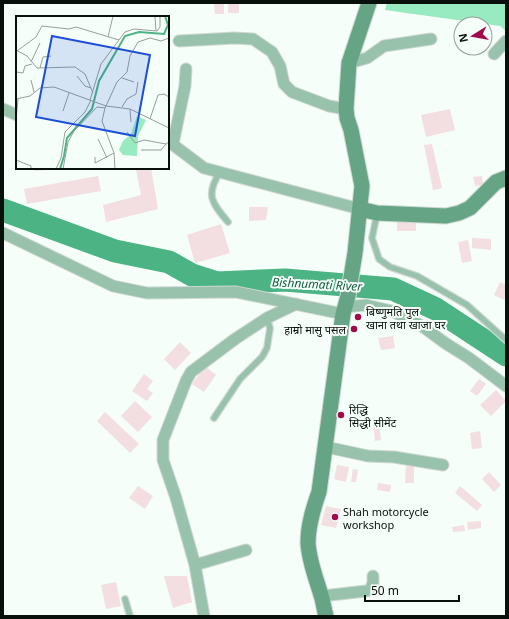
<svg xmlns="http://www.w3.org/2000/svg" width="509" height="619" font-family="'Noto Sans','Noto Sans Devanagari',sans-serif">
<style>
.green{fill:#98eac0}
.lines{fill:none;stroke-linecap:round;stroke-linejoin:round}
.river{stroke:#4bb384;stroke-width:23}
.building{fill:#f3dee2}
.lane-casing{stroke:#cfd8d3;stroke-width:8}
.street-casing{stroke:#cfd8d3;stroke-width:13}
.secondary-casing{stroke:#cfd8d3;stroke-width:17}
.lane{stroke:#99c2ac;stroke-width:5.5}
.street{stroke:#99c2ac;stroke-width:11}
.secondary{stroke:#65a585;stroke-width:15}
.poi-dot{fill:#a20a4b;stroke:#f5fef9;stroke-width:1.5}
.labels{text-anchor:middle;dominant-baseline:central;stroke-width:4;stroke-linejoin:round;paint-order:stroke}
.poi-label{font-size:11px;fill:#08100b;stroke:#f5fef9;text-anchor:start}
.water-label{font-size:12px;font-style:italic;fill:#0e5f40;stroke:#f5fef9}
.inset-river{fill:none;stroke:#4bb384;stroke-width:2}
.inset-road{fill:none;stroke:#969f9a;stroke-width:1}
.view{fill:#1d4ed8;fill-opacity:0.15;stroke:#1d4ed8;stroke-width:2}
.inset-edge{fill:none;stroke:#08100b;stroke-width:2}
</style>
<rect width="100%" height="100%" fill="#f5fef9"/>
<path class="green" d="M387,3H506V31L500,26L385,10Z"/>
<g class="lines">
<path class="river" d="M3,210L115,251L169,262L192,275L217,283L285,280L393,289L436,309L506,355"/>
</g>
<path class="building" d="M214,3H224V14H215Z
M228,3H239V13H228Z
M450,109L455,130L426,137L421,115Z
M432,144L442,188L433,190L424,145Z
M35,168H57V169L35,171Z
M151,168L158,209L106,222L103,205L141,195L136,170Z
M98,176L101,191L27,204L24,189Z
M482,176L483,185L475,186L473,177Z
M249,207H268L266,220L249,221Z
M397,222H416V231H397Z
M221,224L230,253L195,263L187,235Z
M472,238L491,239V250L472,248Z
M468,240L472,261L462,263L458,242Z
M500,282L506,285V296L504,300L494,295Z
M393,336L395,348L381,350L378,338Z
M180,342L191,353L175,370L164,359Z
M205,366L216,375L204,392L192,384Z
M144,374L153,381L147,389L153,393L147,401L132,391Z
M479,379L486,384L477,396L470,391Z
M496,390L506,401L491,416L480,405Z
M135,401L152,417L138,432L121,416Z
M105,412L139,444L130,453L97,421Z
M379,422L381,440L375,441L373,423Z
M480,431L482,448L472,449L470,433Z
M406,463H414V483H405Z
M337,465L349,467L346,482L334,479Z
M353,469L358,470L356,482H351Z
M489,472L501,485L494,492L482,479Z
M378,483L391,485L390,492L377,490Z
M138,486L153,496L145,509L129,498Z
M460,486L482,505L477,511L455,493Z
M326,506L341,509L336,528L321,525Z
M481,521V528L468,530L467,522Z
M464,525L465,531L453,532L452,527Z
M164,576H187L192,602L173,608Z
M116,582L121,606L106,609L101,585Z"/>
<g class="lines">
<defs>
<path id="lane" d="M220,172C205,195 212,203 228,222
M377,214L372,238L379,259L390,267L417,276L467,305L506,340
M214,418L240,379L262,357L267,348L270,328L267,318
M125,599L130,616"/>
<path id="street" d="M179,41L234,38L253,39L272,52L280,66L284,84L292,92L329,106L346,109
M494,54L506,41
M349,63L367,58L384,46L431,39
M3,109L17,115
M168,141L204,168L360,209
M173,144L185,86L186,69
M3,233L113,286L147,293L236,292L343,314
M345,307L366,305L392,311L422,326L445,343L469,358L506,386
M326,447L368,456L394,457L443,465
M195,565L246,550
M322,596L366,591L371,589L373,582V576
M204,616L195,565L176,498L163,460V440L186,381L191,372L235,339L267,318L296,304"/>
<path id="secondary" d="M360,209L377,213L446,216L459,213L470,208L496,182L506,178
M326,616C324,609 323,601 321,595C316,578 309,561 308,543C308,525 313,509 319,492L343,314L348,296L355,253L362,186L351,130L347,118L346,109L349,63L369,3"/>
</defs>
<use href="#lane" class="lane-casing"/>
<use href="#street" class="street-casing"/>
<use href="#secondary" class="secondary-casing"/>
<use href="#lane" class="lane"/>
<use href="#street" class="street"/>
<use href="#secondary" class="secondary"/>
</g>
<g class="poi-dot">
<circle cx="358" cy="317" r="4"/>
<circle cx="354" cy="329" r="4"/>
<circle cx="341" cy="415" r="4"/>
<circle cx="335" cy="517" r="4"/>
</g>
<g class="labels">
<g class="poi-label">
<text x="366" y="311">बिष्णुमति पुल<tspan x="366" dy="13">खाना तथा खाजा घर</tspan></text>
<text x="346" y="329" text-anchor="end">हाम्रो मासु पसल</text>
<text x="349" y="409">रिद्धि<tspan x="349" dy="13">सिद्धी सीमेंट</tspan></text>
<text x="343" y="511">Shah motorcycle<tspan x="343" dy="13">workshop</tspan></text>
</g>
<g class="water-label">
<text transform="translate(317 284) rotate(3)">Bishnumati River</text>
</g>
</g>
<g transform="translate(16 16)">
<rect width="153" height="153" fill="#f5fef9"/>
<path d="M121,100L130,104L122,120L121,140L107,139L103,134L107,125L115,118Z" fill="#98eac0"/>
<path class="inset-river" d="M44,153L48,140L51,122L76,93L83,65L109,20L123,16L148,18L152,9L149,0"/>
<path class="inset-road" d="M139,1L140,15M92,21L97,0M0,34L11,40L21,52L59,51L69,58L77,77M1,35L20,21L26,10L53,13L60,11L103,24L109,16L118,13L141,15L144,11V0M15,46L24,27M24,52L27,41L35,40M0,56L7,57L9,50L16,48M61,60L69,70L75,72M106,62L118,66M15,64L18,76M0,83L14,80L24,72L38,71L90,90L114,93L153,112M74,84L85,48L103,24M106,91L111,83L120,78L122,66M114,93L115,106M47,95L53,77M134,103L142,79L148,78L153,81M0,104L2,83M111,116L119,127L128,124L150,128L153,126M82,123L91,142M125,134H145L150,128M79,141V147L98,137M0,144L15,150V153M40,153L45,142L49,116L69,96L75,84M47,153L52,126L58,115L81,91L89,92M99,153L98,137L86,105L89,92L101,66L111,56L114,40L122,26L134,22L145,25L153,22"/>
<path class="view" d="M36,20L134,39L119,120L20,101Z"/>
<rect width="153" height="153" class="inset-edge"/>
</g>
<rect width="509" height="619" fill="none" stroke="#08100b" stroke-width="8"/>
<g transform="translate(473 36) rotate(259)"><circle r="19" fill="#f5fef9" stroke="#969f9a"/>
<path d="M0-3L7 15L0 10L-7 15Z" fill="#a20a4b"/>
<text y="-6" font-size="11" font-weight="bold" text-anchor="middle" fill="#08100b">N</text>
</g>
<path d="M365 595v6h94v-6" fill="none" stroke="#08100b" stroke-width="2"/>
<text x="371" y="595" font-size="12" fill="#08100b" stroke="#f5fef9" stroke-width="3" paint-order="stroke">50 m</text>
</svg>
